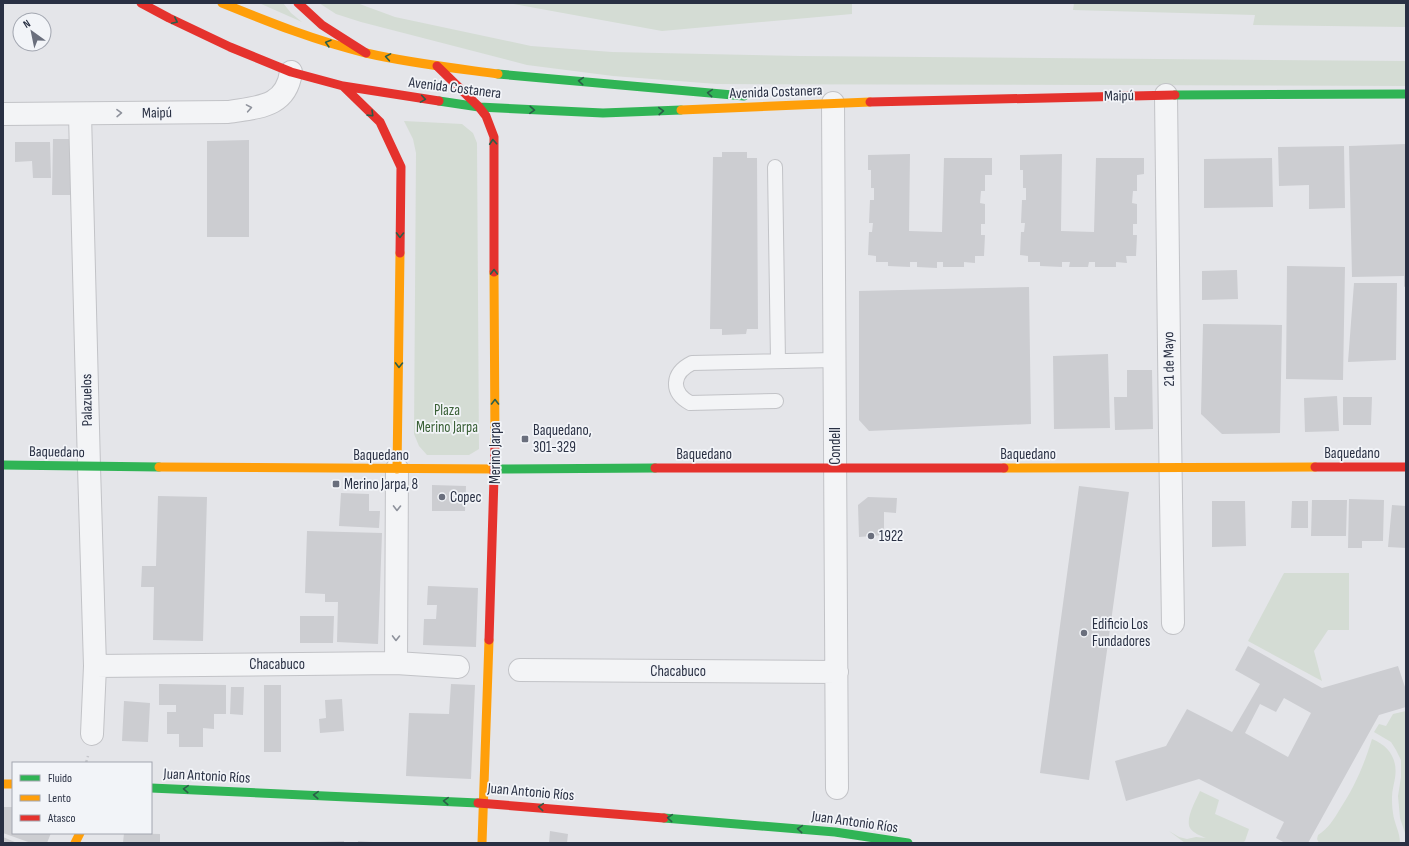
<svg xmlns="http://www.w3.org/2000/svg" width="1409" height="846" font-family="'Sofia Sans Condensed',sans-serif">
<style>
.green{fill:#d4dcd4}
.building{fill:#cccdd1;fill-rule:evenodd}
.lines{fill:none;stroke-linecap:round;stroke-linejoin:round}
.lane-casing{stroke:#c2c3c7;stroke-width:16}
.street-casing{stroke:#c2c3c7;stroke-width:24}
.path{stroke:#c5c6cb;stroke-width:2.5;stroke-dasharray:3 3;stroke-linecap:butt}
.lane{stroke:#f3f4f6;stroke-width:14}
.street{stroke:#f3f4f6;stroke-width:22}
.fast{stroke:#30b455;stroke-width:9}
.slow{stroke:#ff9f0a;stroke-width:9}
.jam{stroke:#e5322d;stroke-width:9}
.oneway{stroke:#2b5e49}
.oneway2{stroke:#8e929c}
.poi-dot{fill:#6a6f7d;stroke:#f2f4f8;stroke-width:1.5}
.labels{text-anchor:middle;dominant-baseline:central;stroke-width:3.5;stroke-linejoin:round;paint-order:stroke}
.street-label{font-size:15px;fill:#293043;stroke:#f2f4f8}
.park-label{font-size:15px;fill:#3a6036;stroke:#f2f4f8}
.poi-label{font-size:15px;fill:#293043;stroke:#f2f4f8;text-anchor:start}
</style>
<rect width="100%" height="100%" fill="#e4e5e9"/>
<path class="green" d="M259,3H283L291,13L302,22Z
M319,3H357L395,17L531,46L612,52L800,56L1406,61V86L717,84L613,76L527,65L361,22L336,14Z
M508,3H852V14L662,31Z
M1074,3H1406V27L1253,25L1255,15L1073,10Z
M404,121L462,124L473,133L477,143L479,449L469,455H427L419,446L414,434L416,153L413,139Z
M1284,573H1349V630H1328L1314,651L1322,681L1248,641Z
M1406,711V836L1400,818L1398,796L1401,777V760L1396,750L1391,742L1374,732L1379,724L1386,726L1393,714Z
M1372,739C1389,746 1398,759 1395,778C1394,784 1392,791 1392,797C1392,802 1392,807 1393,813C1394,823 1400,832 1400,843H1319L1317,839L1318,835C1328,829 1334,819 1340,809C1355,786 1364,765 1372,739Z
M1200,791L1219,800L1215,814L1249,829L1245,841L1242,843H1185L1169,831L1179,837L1187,839L1196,837L1206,838C1201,836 1193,833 1190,828C1185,819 1196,800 1200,791Z"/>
<path class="building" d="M53,139H75V195H52Z
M249,140V237H207V141Z
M15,142H50L51,178H33L32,161L15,162Z
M1406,144V286L1404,287V276L1352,277L1349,146Z
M1344,146L1345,208L1309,209V185L1279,186L1278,147Z
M722,152H747V158H757L758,329H747L746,334L722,335V329H710L713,157H722Z
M910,154L909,231L942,232L944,158H992V175H985V191H981L980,203L985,204V224H981V235H985L984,256H975V263L964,262V267H943V262H937V268L917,267V262H910V267L888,266V262H876V256L868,255L869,232H872L873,223H869L870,200H874V188H871V170H868V155Z
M1062,154L1061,231L1094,232L1096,158H1144V174L1137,175V191H1133L1132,203L1137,204V224H1133V235H1137L1136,256H1126L1127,263L1116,262V267H1095V262H1089L1088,267H1069L1070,262H1062V267L1040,266V262H1028V256L1020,255L1021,232H1024L1025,223H1021L1022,200H1026V188H1023V170H1020V155Z
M1272,158L1273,207L1204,208V159Z
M1287,266L1345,267L1343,380L1286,379Z
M1237,270L1238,299L1202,300V271Z
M1354,283H1397L1396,360L1348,362Z
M1029,287L1031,424L869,431L859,420V291Z
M1203,324L1282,325L1280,433L1222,434L1201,414Z
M1108,354L1110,428L1054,429L1053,356Z
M1127,370H1152L1153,429L1115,430L1114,397H1127Z
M1337,396L1339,431L1305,432L1304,398Z
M1343,397H1372L1371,425H1343Z
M432,485L466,486L465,511H432Z
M1079,486L1129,492L1089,780L1040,773Z
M341,493L369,494V511H380L379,528L339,526Z
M158,496L207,497L203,641L153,640L154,587H141L142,566H156Z
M868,497L897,498L896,513L884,512V535L859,537L858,505Z
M1349,499L1384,500L1383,541H1362V548H1348Z
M1312,500H1347L1346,536H1311Z
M1212,501H1245L1246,546L1212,547Z
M1292,501H1308V528H1291Z
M1392,505L1406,506V548L1388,547Z
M307,531L382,533L378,644L337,642L338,602H325V594L305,593Z
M428,586L478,588L476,647L423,645L424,619H436L437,605H427Z
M300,616H334L333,643H300Z
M1248,646L1322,688L1398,666L1406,690V707L1379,715L1308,843H1285L1276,838L1284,822L1199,779L1126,801L1115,761L1166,746L1187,709L1232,732L1260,684L1235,670ZM1284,698L1311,713L1288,757L1245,733L1260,704L1276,712Z
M159,684L226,685V714H214V729L203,728V747H179V734H167V712H176V705H159Z
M451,684L475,685L471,779L406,776L409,713L449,714Z
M264,685H281V752H264Z
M231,687H244L243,715L230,714Z
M342,699L344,731L320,733L319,719L326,718L325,700Z
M124,701L150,703L148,742L122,741Z
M3,807H13V833H51L47,843H31L3,833Z
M550,831L568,834L567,843H549Z
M124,833L160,834V843H123Z
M3,837L17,843H3Z
M344,841V843H312V842Z
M358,841L373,842V843H358Z"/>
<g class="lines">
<defs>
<path id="lane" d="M775,167L778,361
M776,401L690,403C670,392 672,373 692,363L835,360"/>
<path id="street" d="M1166,95L1170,433L1173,623
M833,103L837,788
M3,114L228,112C257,107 286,108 291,72
M80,114L89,467L95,666L92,734
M396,663L397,469
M95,666L396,663L458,667
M520,670L837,672"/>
</defs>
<use href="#lane" class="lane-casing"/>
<use href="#street" class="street-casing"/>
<path class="path" d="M86,763L88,756"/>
<use href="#lane" class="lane"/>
<use href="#street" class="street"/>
<path class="fast" d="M498,74L744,96
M1175,95L1406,94
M439,101L479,107L603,113L681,110
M3,465L159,467
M495,469L655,468
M151,788L478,803
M664,818L835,832L908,843"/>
<path class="slow" d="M222,3C269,22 316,41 366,53C409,63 454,68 498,74
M681,110L870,102
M494,272L495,445
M159,467L495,469
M1004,468L1315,467
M397,469L400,253
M3,784H13
M75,843L80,833
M482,843L489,640"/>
<path class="jam" d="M141,3L169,18L230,47L291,72L343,86L439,101
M298,3L322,25L366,53
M437,66L479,107L486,116L494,137V272
M343,86L380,122L401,167L400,253
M870,102L1175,95
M1315,467H1406
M655,468H1004
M489,640L495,445
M478,803L664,818"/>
</g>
<defs><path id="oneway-chevron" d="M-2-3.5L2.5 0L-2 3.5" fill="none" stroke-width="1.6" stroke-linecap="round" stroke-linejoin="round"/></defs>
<g class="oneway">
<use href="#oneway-chevron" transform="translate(175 21) rotate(25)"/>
<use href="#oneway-chevron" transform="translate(328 43) rotate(-164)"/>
<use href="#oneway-chevron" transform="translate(388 57) rotate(-170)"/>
<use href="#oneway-chevron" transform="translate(581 81) rotate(-175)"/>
<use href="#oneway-chevron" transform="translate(710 93) rotate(-175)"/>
<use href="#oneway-chevron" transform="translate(423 99) rotate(9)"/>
<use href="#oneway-chevron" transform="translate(532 110) rotate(3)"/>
<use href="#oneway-chevron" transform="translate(661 111) rotate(-2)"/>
<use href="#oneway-chevron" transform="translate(371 114) rotate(44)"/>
<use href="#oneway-chevron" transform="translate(493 142) rotate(-94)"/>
<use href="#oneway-chevron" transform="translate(400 235) rotate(91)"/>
<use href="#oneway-chevron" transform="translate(494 272) rotate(-90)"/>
<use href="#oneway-chevron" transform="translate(399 365) rotate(91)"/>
<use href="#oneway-chevron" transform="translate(495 402) rotate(-90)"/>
<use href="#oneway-chevron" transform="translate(186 789) rotate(-177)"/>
<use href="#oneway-chevron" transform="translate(316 795) rotate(-177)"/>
<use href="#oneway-chevron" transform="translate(446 801) rotate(-177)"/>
<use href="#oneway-chevron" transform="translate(541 807) rotate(-175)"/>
<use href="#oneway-chevron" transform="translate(670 818) rotate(-175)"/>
<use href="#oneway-chevron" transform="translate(800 829) rotate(-175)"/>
</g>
<g class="oneway2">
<use href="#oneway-chevron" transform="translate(249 108) rotate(-10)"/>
<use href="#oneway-chevron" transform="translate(119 113) rotate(-1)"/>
<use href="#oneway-chevron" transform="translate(397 508) rotate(91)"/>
<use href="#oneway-chevron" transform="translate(396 638) rotate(91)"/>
</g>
<g class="poi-dot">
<rect x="521" y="435" width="8" height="8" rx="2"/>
<rect x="332" y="480" width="8" height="8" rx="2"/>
<circle cx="442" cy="497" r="4"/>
<circle cx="871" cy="536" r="4"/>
<circle cx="1084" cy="633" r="4"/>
</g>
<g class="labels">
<g class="street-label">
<text transform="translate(455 88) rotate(7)">Avenida Costanera</text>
<text transform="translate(776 92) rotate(-2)">Avenida Costanera</text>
<text transform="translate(1119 96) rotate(-1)">Maipú</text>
<text transform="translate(157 113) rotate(-1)">Maipú</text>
<text transform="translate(1169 359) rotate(-91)">21 de Mayo</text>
<text transform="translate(87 400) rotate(-91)">Palazuelos</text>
<text transform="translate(835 446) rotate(-90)">Condell</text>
<text transform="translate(57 452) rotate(1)">Baquedano</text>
<text transform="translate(495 453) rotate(-90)">Merino Jarpa</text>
<text x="1352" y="453">Baquedano</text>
<text x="704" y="454">Baquedano</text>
<text x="1028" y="454">Baquedano</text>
<text x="381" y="455">Baquedano</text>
<text x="277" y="664">Chacabuco</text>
<text x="678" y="671">Chacabuco</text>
<text transform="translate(207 776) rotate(3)">Juan Antonio Ríos</text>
<text transform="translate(531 792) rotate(5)">Juan Antonio Ríos</text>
<text transform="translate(855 822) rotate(8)">Juan Antonio Ríos</text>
</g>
<g class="park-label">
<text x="447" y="410">Plaza<tspan x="447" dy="17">Merino Jarpa</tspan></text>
</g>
<g class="poi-label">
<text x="533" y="430">Baquedano,<tspan x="533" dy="17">301-329</tspan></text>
<text x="344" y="484">Merino Jarpa, 8</text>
<text x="450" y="497">Copec</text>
<text x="879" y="536">1922</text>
<text x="1092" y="624">Edificio Los<tspan x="1092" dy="17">Fundadores</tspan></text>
</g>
</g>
<rect width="1409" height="846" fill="none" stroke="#293043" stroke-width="8"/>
<rect x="12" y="762" width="140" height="72" fill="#f2f4f8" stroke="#a2a6b0"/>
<rect x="20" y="775" width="20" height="6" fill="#30b455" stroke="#a2a6b0"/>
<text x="48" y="782" font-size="12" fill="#293043">Fluido</text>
<rect x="20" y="795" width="20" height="6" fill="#ff9f0a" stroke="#a2a6b0"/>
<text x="48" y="802" font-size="12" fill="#293043">Lento</text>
<rect x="20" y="815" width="20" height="6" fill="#e5322d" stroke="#a2a6b0"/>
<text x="48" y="822" font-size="12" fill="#293043">Atasco</text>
<g transform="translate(32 32) rotate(327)"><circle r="19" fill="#f2f4f8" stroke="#a2a6b0"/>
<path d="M0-3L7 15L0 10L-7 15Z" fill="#6a6f7d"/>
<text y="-6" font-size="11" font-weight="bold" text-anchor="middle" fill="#293043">N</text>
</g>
</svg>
